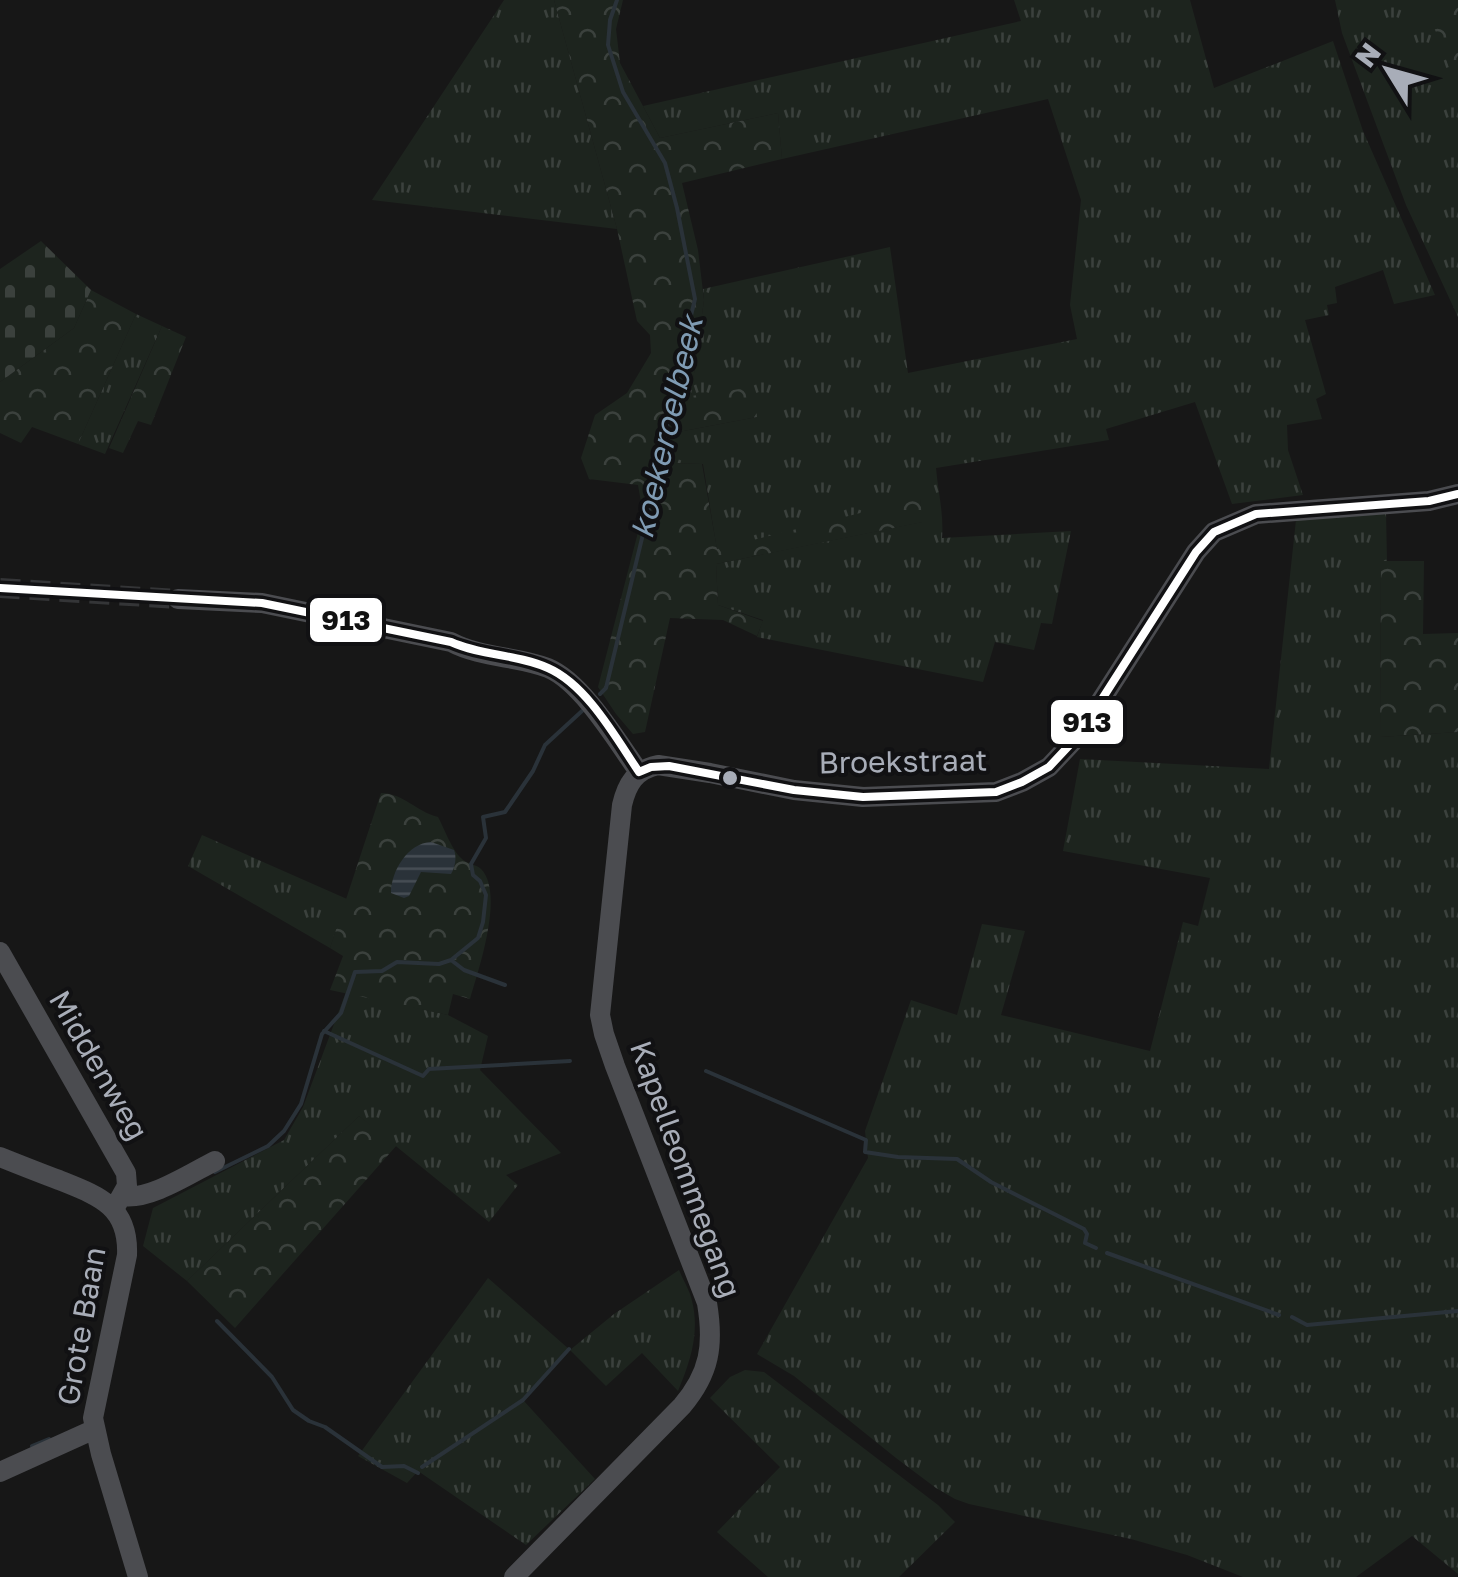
<svg xmlns="http://www.w3.org/2000/svg" width="1458" height="1577" font-family="'Golos Text',sans-serif">
<style>
.grass{fill:url(#grass-tufts)}
.forest{fill:url(#forest-crowns)}
.cemetery{fill:url(#cemetery-stones)}
.water{fill:url(#water-rules)}
.lines{fill:none;stroke-linecap:round;stroke-linejoin:round}
.stream{stroke:#2a3239;stroke-width:4}
.minor-tunnel{stroke:#343537;stroke-width:20;stroke-dasharray:20 10;stroke-linecap:butt}
.minor{stroke:#4b4c50;stroke-width:20}
.bus-1-casing{stroke:#111113;stroke-width:15}
.bus-1{stroke:#fff;stroke-width:8}
.bus-dot{fill:#a8adb8;stroke:#111113;stroke-width:4}
.labels{text-anchor:middle;dominant-baseline:central;stroke-width:8;stroke-linejoin:round;paint-order:stroke}
.street-label{font-size:30px;fill:#a8adb8;stroke:#111113}
.water-label{font-size:32px;font-style:italic;fill:#7f9bb3;stroke:#111113}
.line-badge{stroke:#111113;stroke-width:4}
.pale-badge-label{font-size:28px;text-anchor:middle;font-weight:bold;fill:#111}
</style>
<defs>
<pattern id="grass-tufts" width="24" height="20" patternUnits="userSpaceOnUse" patternTransform="scale(2.5)"><rect width="24" height="20" fill="#1d241e"/><path d="M3 7l-1-3M5 7V3M7 7l1-3M15 17l-1-3M17 17v-4M19 17l1-3" fill="none" stroke="#3b413d"/></pattern>
<pattern id="forest-crowns" width="20" height="18" patternUnits="userSpaceOnUse" patternTransform="scale(2.5)"><rect width="20" height="18" fill="#1d241e"/><path d="M2 6a3 3 0 1 1 6 0M12 15a3 3 0 1 1 6 0" fill="none" stroke="#3b413d"/></pattern>
<pattern id="cemetery-stones" width="16" height="16" patternUnits="userSpaceOnUse" patternTransform="scale(2.5)"><rect width="16" height="16" fill="#1d241e"/><path d="M2 7V4a2 2 0 0 1 4 0v3zM10 15v-3a2 2 0 0 1 4 0v3z" fill="#3b413d"/></pattern>
<pattern id="water-rules" width="6" height="5" patternUnits="userSpaceOnUse" patternTransform="scale(2.5)"><rect width="6" height="5" fill="#2a3239"/><path d="M0 2.5h6" fill="none" stroke="#464d54"/></pattern>
</defs>
<rect width="100%" height="100%" fill="#171717"/>
<path class="grass" d="M504,0H554L617,229L372,200Z
M1014,0H1190L1214,88L1333,41L1363,131L1435,295L1394,304L1383,270L1335,287L1337,303L1327,305L1329,315L1305,320L1326,394L1316,399L1322,419L1287,425L1288,450L1303,495L1232,504L1195,402L1106,429L1109,440L936,468C938,492 944,514 942,538L1071,531L1052,624L1041,623L1034,650L995,642L983,682L757,637L763,620L718,605L716,564L922,522L920,499L717,550L703,464L672,463L673,433L757,417L691,396L704,300L703,289L890,247L908,373L1077,339L1070,305L1081,200L1048,99L782,159L778,113L660,138L643,106L1021,21Z
M1335,0H1458V317L1406,205L1342,33Z
M136,314L162,326L105,454L78,444Z
M1386,513L1387,561H1381L1380,737L1458,732V1574L1412,1536L1356,1577H1243L1187,1555L1131,1539L969,1504L955,1499L936,1488L896,1458L794,1376L757,1354L868,1158L865,1131L911,1000L957,1015L982,924L1025,931L1001,1015L1150,1051L1183,922L1198,926L1210,878L1063,851L1080,759L1269,769L1296,520Z
M202,835L347,899L330,948L188,866Z
M346,992L448,1015L488,1036L480,1070L561,1153L506,1175L518,1185L489,1222L359,1116L187,1281L143,1246L153,1208L284,1140L303,1107Z
M679,1270C683,1280 690,1291 692,1301C700,1333 690,1362 678,1391L642,1353L606,1386L570,1350L523,1400L595,1479L526,1545L418,1471L407,1483L358,1456L488,1278L570,1350L614,1314Z
M745,1370L764,1372L938,1505L955,1522L899,1577H768L717,1532L780,1467L710,1398L730,1377Z"/>
<path class="forest" d="M554,0H623L616,29L620,63L660,138L778,113L782,159L682,183L698,250L704,300L691,396L754,387L757,417L673,433V463L702,464L717,549L920,498L923,522L716,564L718,605L763,621L757,636L723,620L670,618L645,732L633,734L616,714L598,687L643,513L638,485L589,479L581,458L595,415L627,393L651,353L650,335L637,321L617,229Z
M1427,0H1458V90L1424,1Z
M91,290L136,314L78,444L32,427L21,443L0,433V382L74,328Z
M162,326L186,337L151,425L138,421L123,453L109,448Z
M1381,561H1424L1423,634L1458,633V732L1380,737Z
M381,793C405,794 415,811 438,817C444,828 452,850 461,858C466,864 476,864 481,869C505,893 478,971 470,999L453,994L448,1015L330,990L343,956L330,948Z
M359,1116L397,1145L235,1328L187,1281Z"/>
<path class="cemetery" d="M41,241L91,290L74,328L0,382V269Z"/>
<path class="water" d="M431,842L454,850C457,857 455,868 451,874L421,872L409,896L404,898L391,893C391,871 408,843 431,842Z"/>
<g class="lines">
<path class="stream" d="M600,694L606,688L662,455L675,381L695,299L677,208L665,163L623,92L608,45L610,20L617,0
M451,960L464,970L505,985
M324,1031L423,1076L429,1069L570,1061
M706,1071L866,1140L865,1152L898,1157L957,1159L991,1182L1084,1229L1087,1234L1085,1243L1096,1248
M215,1172L268,1146L284,1131L301,1104L322,1034L341,1013L355,972L382,971L397,962L439,964L451,960L478,938L483,922L486,895L480,881L473,875L471,864L486,838L483,817L505,812L533,771L545,745L582,711
M1107,1253L1279,1315
M1292,1317L1307,1325L1458,1311
M217,1321L272,1377L293,1410L309,1421L325,1427L382,1467L404,1466L418,1473
M32,1446L49,1439
M422,1467L523,1400L569,1349"/>
<path class="minor-tunnel" d="M0,588L178,599"/>
<path class="minor" d="M178,599L262,603L451,642C481,658 517,656 548,668C582,682 617,741 639,772
M0,952L126,1173L127,1186L114,1209
M0,1157C20,1165 40,1173 59,1180C99,1196 129,1206 127,1255L93,1418L101,1454L138,1577
M122,1196C149,1201 191,1173 215,1161
M0,1472L95,1429
M514,1577L682,1406C710,1373 714,1345 707,1303L615,1066L604,1034L600,1015L622,805C627,784 635,770 658,765L710,773L794,790L863,797L996,792L1022,782L1049,767L1079,735L1196,552L1214,532L1256,514L1429,501L1458,494"/>
<defs>
<path id="bus-1" d="M0,588L262,603L451,642C482,656 517,654 548,668C587,685 616,738 639,772
M639,772L651,767L669,766L794,790L863,797L996,792L1022,782L1049,767L1079,735L1196,552L1214,532L1256,514L1429,501L1458,494"/>
</defs>
<use href="#bus-1" class="bus-1-casing"/>
<use href="#bus-1" class="bus-1"/>
</g>
<circle class="bus-dot" cx="730" cy="778" r="9"/>
<g class="labels">
<g class="street-label">
<text transform="translate(903 761) rotate(-1)">Broekstraat</text>
<text transform="translate(99 1065) rotate(60)">Middenweg</text>
<text transform="translate(686 1169) rotate(70)">Kapelleommegang</text>
<text transform="translate(81 1326) rotate(-80)">Grote Baan</text>
</g>
<g class="water-label">
<text transform="translate(666 427) rotate(-77)">koekeroelbeek</text>
</g>
</g>
<g class="line-badge">
<rect x="308" y="596" width="76" height="48" rx="10" fill="#fff"/>
<rect x="1049" y="698" width="76" height="48" rx="10" fill="#fff"/>
</g>
<g class="pale-badge-label">
<text x="346" y="630">913</text>
<text x="1087" y="732">913</text>
</g>
<g transform="translate(1388 70) rotate(307)" stroke="#111113" stroke-width="8" paint-order="stroke">
<path d="M0-8L18 38L0 25L-18 38Z" fill="#a8adb8"/>
<text y="-15" font-size="28" font-weight="bold" text-anchor="middle" fill="#a8adb8">N</text>
</g>
</svg>
